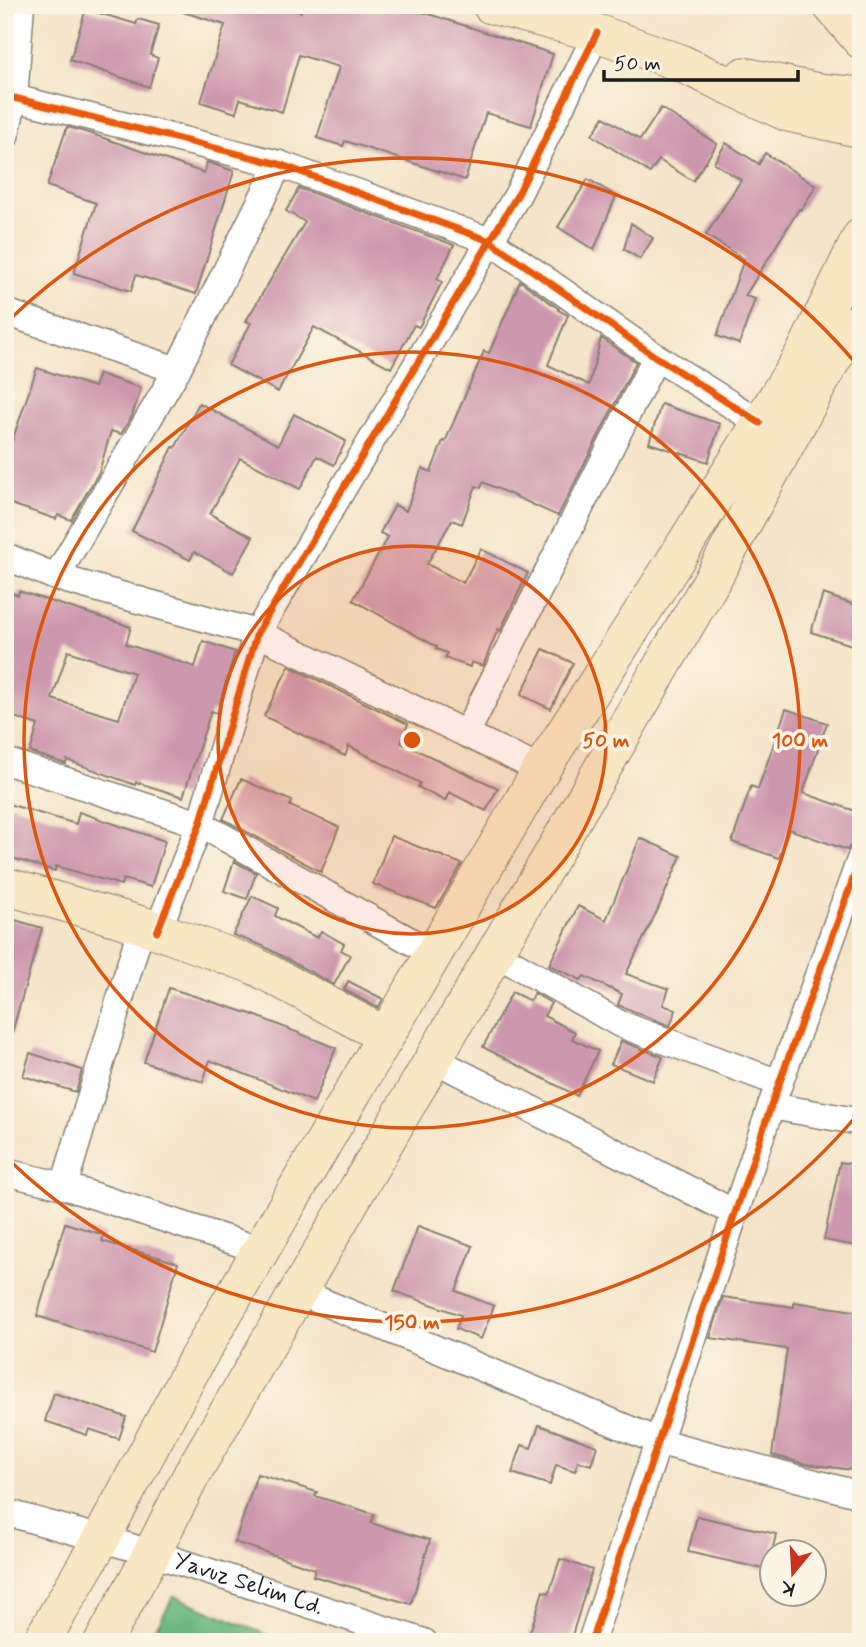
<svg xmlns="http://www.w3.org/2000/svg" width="866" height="1647" font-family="Mynerve,sans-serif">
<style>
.forest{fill:#6cb880;stroke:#446a4e;stroke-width:2}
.building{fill:#cd98ad;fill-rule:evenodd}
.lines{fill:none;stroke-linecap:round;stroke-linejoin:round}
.street-casing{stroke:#888072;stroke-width:29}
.secondary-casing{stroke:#888072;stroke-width:39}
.street{stroke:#fff;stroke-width:26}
.secondary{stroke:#f9e7c3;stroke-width:37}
.cycleway-casing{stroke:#fcf5e5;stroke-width:11}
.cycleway{stroke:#e8590c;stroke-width:7}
.ring{fill:none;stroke:#de560d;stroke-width:3.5}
.labels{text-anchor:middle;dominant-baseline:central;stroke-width:7;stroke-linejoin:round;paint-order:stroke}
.street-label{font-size:23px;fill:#1c1c1c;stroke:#fcf5e5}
.centre{fill:#de560d;stroke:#fcf5e5;stroke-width:3.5}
.ring-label{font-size:21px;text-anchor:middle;font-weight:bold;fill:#de560d;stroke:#fcf5e5;stroke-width:7;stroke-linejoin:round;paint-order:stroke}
</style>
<rect width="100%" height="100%" fill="#fcf5e5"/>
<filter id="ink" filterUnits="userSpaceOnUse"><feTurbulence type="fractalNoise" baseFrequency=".0143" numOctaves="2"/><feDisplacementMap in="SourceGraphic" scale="14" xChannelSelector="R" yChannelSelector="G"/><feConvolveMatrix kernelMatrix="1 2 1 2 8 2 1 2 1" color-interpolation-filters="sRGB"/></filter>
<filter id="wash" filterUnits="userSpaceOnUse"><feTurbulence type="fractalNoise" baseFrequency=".00686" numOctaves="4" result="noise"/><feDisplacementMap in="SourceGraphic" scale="28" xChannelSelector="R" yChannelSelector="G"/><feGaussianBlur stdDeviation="1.57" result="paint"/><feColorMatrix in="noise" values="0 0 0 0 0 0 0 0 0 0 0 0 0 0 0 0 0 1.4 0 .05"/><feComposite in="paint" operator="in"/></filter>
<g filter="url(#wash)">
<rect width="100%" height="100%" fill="#f4e4c9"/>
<path class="forest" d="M174,1596L284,1642H148Z"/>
<g id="blocks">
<path class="building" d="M178,5H280L301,12L303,5H401L553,54L531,126L486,113L465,180L345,141L343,146L317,138L339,67L299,55L282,112L240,99L236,113L201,102L225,25L177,10Z
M86,9L136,24L138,19L159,25L150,55L158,58L149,87L70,60Z
M661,108L717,144L693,181L659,160L650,173L592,135L604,117L640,140Z
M67,127L92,134L204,173L207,162L234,171L196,294L136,275L131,291L74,273L96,203L47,186Z
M726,143L759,164L765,153L816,186L801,210L799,209L745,296L755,299L739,344L717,336L744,259L706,235L741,180L714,163Z
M588,179L616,196L594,250L558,227Z
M299,188L454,245L437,279L442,282L419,327L414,325L391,368L314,327L278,392L228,365L251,323L246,321L305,222L286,211Z
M631,223L653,238L640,259L624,249Z
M520,281L559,309L558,310L568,315L548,365L589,385L601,338L636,362L558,516L483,482L481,488L476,486L462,524L452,520L427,564L463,583L481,549L528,573L500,631L498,629L483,666L471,662L470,667L445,658L447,653L436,649L437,647L353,600L388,537L380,533L395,505L406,511L422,468L431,472L443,441L445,442L484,351L489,353Z
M37,368L94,387L99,374L141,388L132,416L121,434L111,431L99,472L71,520L58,515L56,519L5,502V462Z
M199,403L278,445L294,414L346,441L334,465L317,456L300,489L240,458L210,514L253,537L233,573L194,552L190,560L132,531L173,447L175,448Z
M661,404L720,424L708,462L649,443Z
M5,591L18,595L19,591L131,627L126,644L195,667L203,641L235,652L217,713L211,711L183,797L136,782L135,785L67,760L66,764L30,752L38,725L5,714ZM68,651L134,673L119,719L52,699Z
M823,594L861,607V648L811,632Z
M543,649L573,663L551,709L521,695Z
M289,666L408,724L401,743L498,788L486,811L449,792L445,801L418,787L420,783L349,746L345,756L264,716Z
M786,709L827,723L803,793L861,813L859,841L851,845L847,850L789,829L779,858L732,842L751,786L758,789Z
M241,779L292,801L290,806L339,827L321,872L223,819Z
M5,803L76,824L79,812L165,841L151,887L123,879L121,885L56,866L55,871L5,856Z
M391,836L462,864L436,908L373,884Z
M640,838L681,856L658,909L626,974L669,989L663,1005L676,1010L670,1026L618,1005L622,994L584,976L581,980L549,965L578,906L606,920Z
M234,861L256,873L247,899L224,891Z
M252,896L278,908L275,916L317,938L321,931L344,944L341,950L350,955L334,985L263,946L233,935Z
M5,917L42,928L11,1036H5Z
M348,981L383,999L378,1008L344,990Z
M169,988L254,1015L336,1048L314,1102L210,1060L203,1082L144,1062Z
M512,992L530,1001L534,993L551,1003L544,1016L575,1032L572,1039L598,1051L577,1096L483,1047Z
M621,1041L663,1057L653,1081L611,1064Z
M30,1053L82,1070L76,1092L23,1076Z
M840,1162L861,1166V1247L824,1240Z
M65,1223L104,1235L102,1241L178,1263L152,1352L37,1316Z
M418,1226L473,1246L456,1291L494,1306L481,1339L456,1329L461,1315L394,1291Z
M723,1297L794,1307V1302L861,1312V1471L806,1464L772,1455L787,1349L710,1338Z
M54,1393L126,1417L119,1439L89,1429L87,1435L45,1421Z
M539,1425L597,1446L591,1465L578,1461L575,1471L556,1465L550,1485L512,1473L522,1445L531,1448Z
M257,1474L317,1492L315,1496L374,1514L371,1523L430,1540L411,1604L313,1576L315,1569L235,1542Z
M697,1516L776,1534L768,1570L688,1552Z
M560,1559L592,1570L570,1642H527L543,1591L549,1593Z"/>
</g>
</g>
<g filter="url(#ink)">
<use href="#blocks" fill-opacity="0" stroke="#888072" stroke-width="2"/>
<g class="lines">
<defs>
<g id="street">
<path d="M14,98L279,164L490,241L656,357L760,423"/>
<path d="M5,137L14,98L21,5"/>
<path d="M5,312L177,370"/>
<path d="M5,556L56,577L257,633L541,770"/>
<path d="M56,577L177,370L279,164"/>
<path d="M466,734L656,357"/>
<path d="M5,761L200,824L434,954"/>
<path d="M157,932L200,824L257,633L518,194L597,33"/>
<path d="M495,953L620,1024L779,1083"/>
<path d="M433,1059L735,1213"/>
<path d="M771,1106L861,1122"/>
<path d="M5,1172L64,1186L260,1250"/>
<path d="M64,1186L142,925"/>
<path d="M299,1292L660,1442L861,1495"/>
<path id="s1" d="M5,1512L152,1553L424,1642"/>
<path d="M591,1642L771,1106L861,857"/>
</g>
<path id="secondary" d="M491,5L597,33L678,62L788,113L861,129
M831,5L861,40
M744,76L819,92L861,96
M5,886L142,925L253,965L386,1036
M41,1642L101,1539L196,1361L541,770L671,567L805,352L861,237
M103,1642L152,1553L192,1474L712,580L833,358L861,320"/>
</defs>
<use href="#street" class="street-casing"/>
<use href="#secondary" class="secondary-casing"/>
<use href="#street" class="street"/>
<use href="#secondary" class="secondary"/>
<defs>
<path id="cycleway" d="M14,98L279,164L490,241L656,357L760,423
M157,932L200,824L257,633L518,194L597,33
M591,1642L771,1106L861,857"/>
</defs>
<use href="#cycleway" class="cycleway-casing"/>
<use href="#cycleway" class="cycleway"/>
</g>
</g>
<circle cx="412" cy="740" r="194" fill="#de560d" fill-opacity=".12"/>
<g class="ring">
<circle cx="412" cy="740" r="194"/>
<circle cx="412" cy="740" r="388"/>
<path d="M858 1114A582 582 0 0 1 8 1159M8 321A582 582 0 0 1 858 366"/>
</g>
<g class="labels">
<g class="street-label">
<text stroke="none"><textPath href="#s1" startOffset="254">Yavuz Selim Cd.</textPath></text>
</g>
</g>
<circle cx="412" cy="740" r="10" class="centre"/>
<g class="ring-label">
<text x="606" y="747">50 m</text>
<text x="800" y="747">100 m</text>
<text x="412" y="1329">150 m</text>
</g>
<rect width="866" height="1647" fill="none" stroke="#fcf5e5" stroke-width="28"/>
<g transform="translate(793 1573) rotate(198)"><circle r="33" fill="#fcf5e5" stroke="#a29e95" stroke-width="2"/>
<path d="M0-5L12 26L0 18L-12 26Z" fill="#c8321e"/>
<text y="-10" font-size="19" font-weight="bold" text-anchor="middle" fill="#1c1c1c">K</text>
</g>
<path d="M604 70v10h194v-10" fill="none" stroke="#1c1c1c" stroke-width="3.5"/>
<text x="614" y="70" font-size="21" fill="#1c1c1c" stroke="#fcf5e5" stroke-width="5" paint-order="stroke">50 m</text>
</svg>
